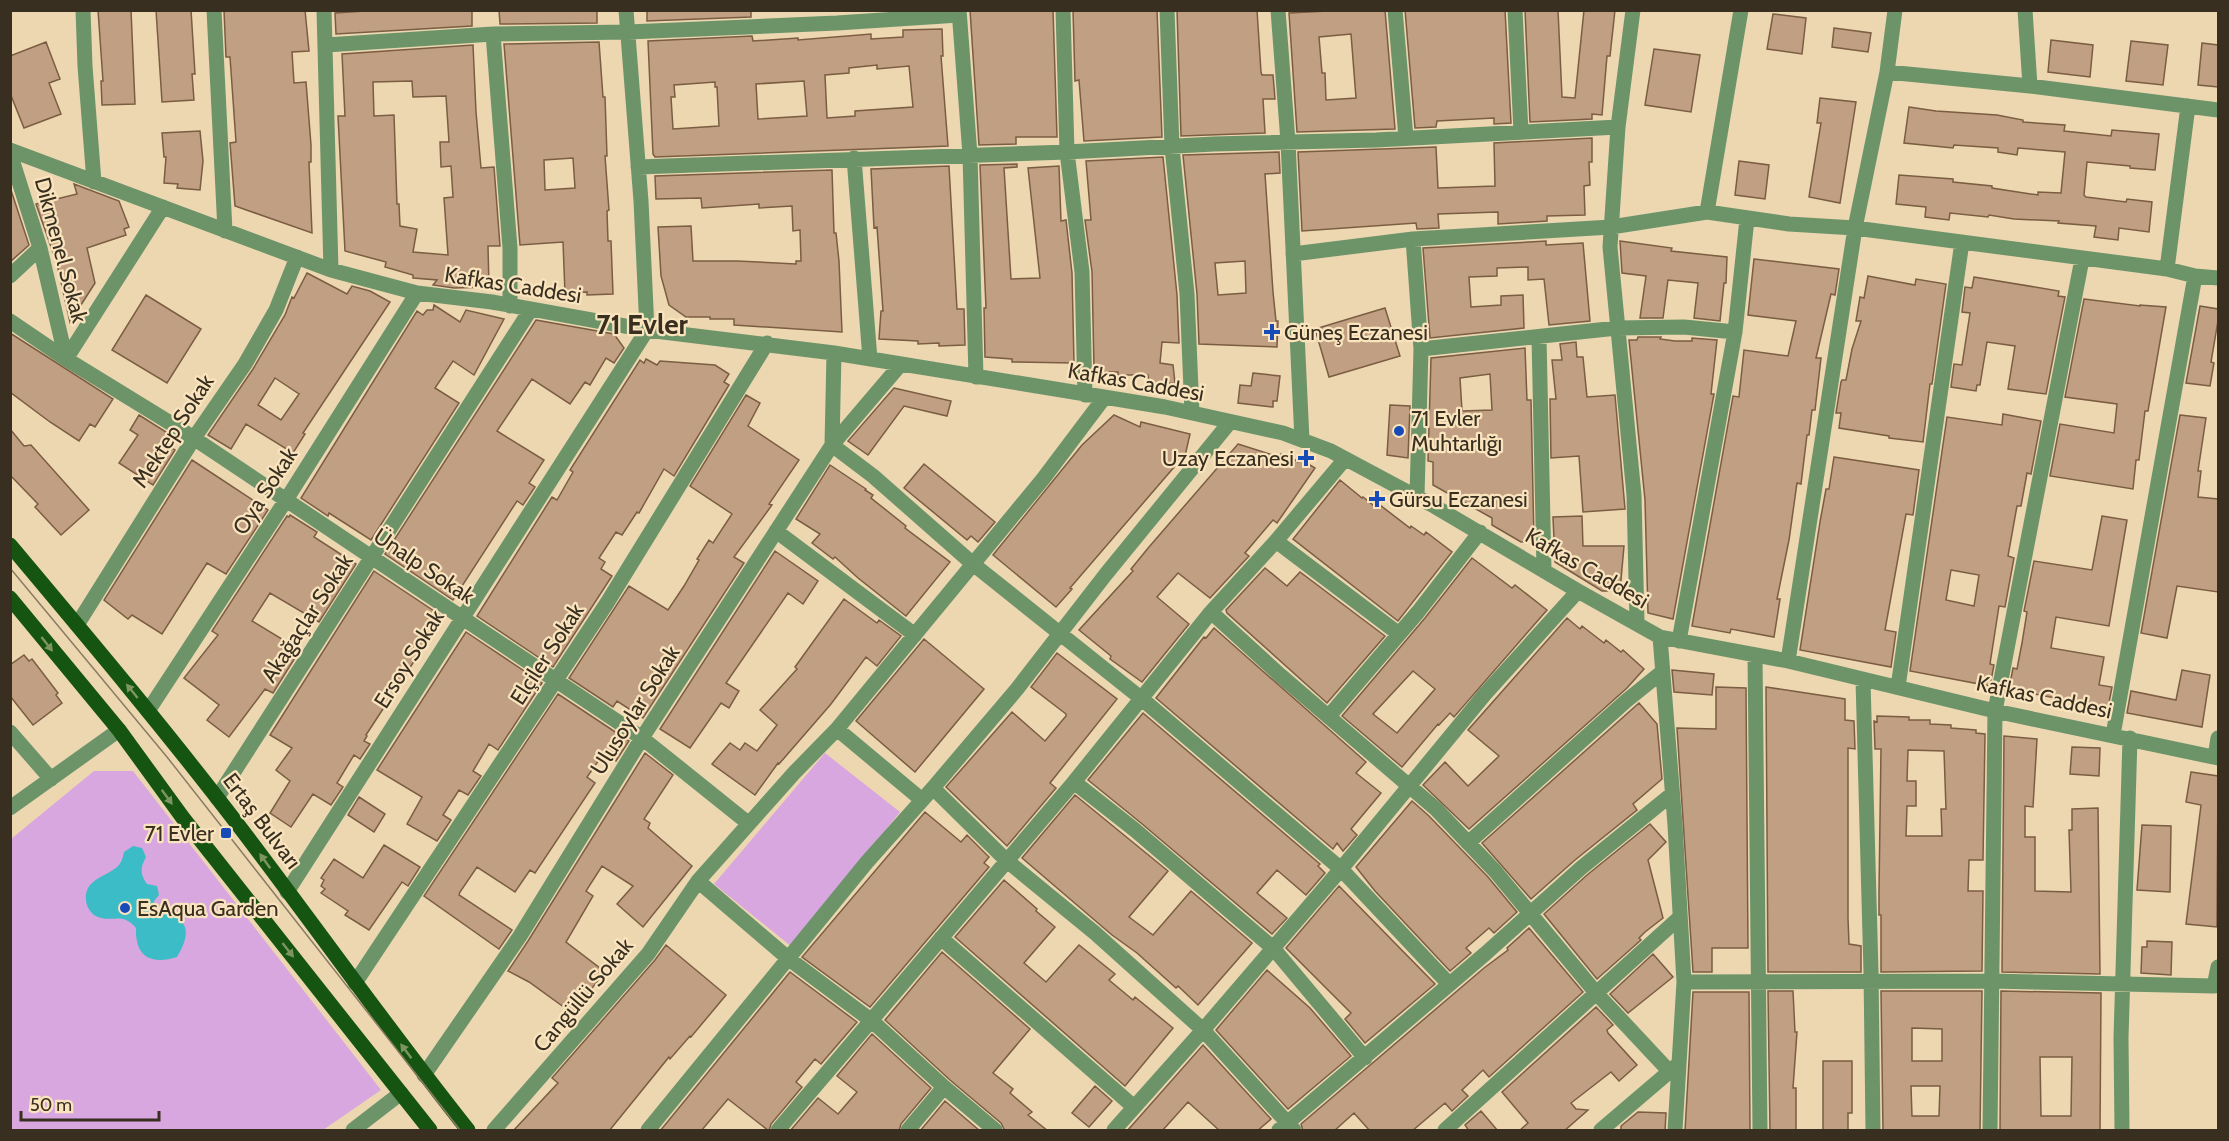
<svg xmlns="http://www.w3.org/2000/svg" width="2229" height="1141" font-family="Cabin,sans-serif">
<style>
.green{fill:#d8a7df}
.water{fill:#3bbcc6}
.building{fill:#c09f83;stroke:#7b5d42;stroke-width:1.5;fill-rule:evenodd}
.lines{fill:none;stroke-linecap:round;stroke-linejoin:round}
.minor{stroke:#6d9469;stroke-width:15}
.major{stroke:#165412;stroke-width:15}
.tram{stroke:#8a7c63;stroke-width:1.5}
.oneway{fill:#7d955f}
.poi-dot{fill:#174cb8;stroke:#fae4be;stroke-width:2}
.labels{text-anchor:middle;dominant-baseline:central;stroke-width:4.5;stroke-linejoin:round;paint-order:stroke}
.street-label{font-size:22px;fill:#382f21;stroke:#fae4be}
.poi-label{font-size:22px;fill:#382f21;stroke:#fae4be;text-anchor:start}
.district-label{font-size:28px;font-weight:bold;fill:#382f21;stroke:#fae4be}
</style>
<rect width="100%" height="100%" fill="#ecd7b1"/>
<path class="green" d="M825,753L900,812L792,947L714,884Z
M94,771H133L381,1090L323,1130H11V839Z"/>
<path class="water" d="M133,846L142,848L146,857C140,868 140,874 147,884L157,886L159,895L154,901L157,912C188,916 193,931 177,957C151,965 135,957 136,928C121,910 111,925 94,915C90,912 86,905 86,900C84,878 108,877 119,865C122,861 123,857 124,852Z"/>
<path class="building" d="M98,10H131L135,104L102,105L101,81H103Z
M156,10H191L195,74H192L194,100L162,102Z
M224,10H305L309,51L292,52L294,83L306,82L311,145V162H309L312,233L235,206L230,143L236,142L230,57H226Z
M381,10H472V26L336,34L335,13Z
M499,10H597V23L500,24Z
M647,10H751V17L647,21Z
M970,10H1053L1057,137H1016V144L979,145Z
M1073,10H1157L1162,137L1084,141L1079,80L1075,81Z
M1177,10H1257L1261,72L1262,75H1273L1275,99H1263L1265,133L1181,136Z
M1348,10H1385L1395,129L1297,132L1289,13ZM1351,34L1356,98L1326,100L1325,73H1322L1319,37Z
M1405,10H1505L1511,123L1494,124V118L1437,121L1436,127L1415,128Z
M1525,10H1558L1562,97L1575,98L1584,10H1615L1610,56H1607L1602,115L1592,114V119L1530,122Z
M1773,14L1806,18L1802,54L1767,49Z
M1834,28L1871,33L1868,52L1832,47Z
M942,29L943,56H941L948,146L655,157L653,154L648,41L752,36L753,41L798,38V40L871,34V39L903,37V30ZM877,65V69L909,66L913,107L855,111V116L827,118L825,75L849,73V68ZM804,81L807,116L758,119L756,84ZM715,82V87H717L719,126L673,129L671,97H675L674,85Z
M2051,40L2093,45L2090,77L2048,72Z
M2131,41L2168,45L2163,85L2126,81Z
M46,42L60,79L49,83L61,114L24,128L10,93V56Z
M599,42L603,97H605L607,156H605L609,210L607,211L608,241H611L613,294L587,295V292L565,293L563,242L520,245L504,44ZM573,158L575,188L545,190L544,160Z
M2202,43L2218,45V87L2198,85Z
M473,45L476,112L481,168L494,167L500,246H488L489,287L454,288L433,285L437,280L413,278V275L385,267L386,262L345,251L338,116H345L342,54ZM412,81L413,97L446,96L449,142H440L441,167L451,166L453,197L444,198L448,255L413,252L417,229L400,226L399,204H397L394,115L374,116L373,82Z
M1654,49L1700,55L1691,112L1645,105Z
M1820,98L1856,102L1840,203L1809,197L1821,123H1817Z
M1909,107L1936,111L1997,115L2023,120V122L2065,125L2064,131L2111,136L2112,130L2159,134L2155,170L2130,168V166L2087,162L2084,195L2086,197L2126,202L2127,199L2152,202L2149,232L2119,228L2118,240L2094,237L2096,226L2058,223L2059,221L2014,219L1989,215L1988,217L1950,213L1949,220L1925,217L1926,207L1896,204L1899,175L1953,179V182L1992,186V188L2038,195V192L2061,193L2065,152L2018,148L2017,155L1998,152V148L1954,145L1953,148L1904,143Z
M200,131L203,161L200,190L177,188L178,184L164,183L166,157H164L162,133Z
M1592,138V162H1589L1590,185L1584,186L1585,215L1547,216V221L1498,224V212L1438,214L1439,228L1417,229L1416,223L1302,231L1298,152L1436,147L1438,188L1495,186L1494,143Z
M1279,152L1280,173L1265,174L1273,292L1276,321H1278L1277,347L1199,344L1197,294L1183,155ZM1245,261L1246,293L1218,295L1215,263Z
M1163,157L1177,295L1179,343L1162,342L1160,363L1173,365L1175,383L1149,385L1148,375H1118V372H1102V368H1094L1092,272L1085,220H1091L1086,161Z
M1739,161L1769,165L1765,199L1735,195Z
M1017,164V167L1004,168L1011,279L1040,278L1028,168L1059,166L1061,221L1066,220L1072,273L1074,363L1012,362V359L985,357L984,308H986L980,165Z
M949,166L957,309H964L965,345L939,346V343L918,344V341L879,339L881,311H883L877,227L874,228L871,169Z
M832,170L834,233H836L839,261L842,332L734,325V319H710V317H686L669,305L661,276L658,227L691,226L693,261H737L796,264V261H801L800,230L793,231L792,206L759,208V204L702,208L701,198L656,199L655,176Z
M74,184L119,201L129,227L124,229L126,235L87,248L95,283L70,322L57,264L36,204L77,194Z
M10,187L29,245L10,262Z
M1546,241V245L1583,243L1590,321L1549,325L1544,279L1528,280V267L1497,268V276L1469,277L1471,307L1501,305V296L1523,295L1524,328L1430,338L1423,248Z
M1620,241L1672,248L1671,251L1727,257L1726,283H1724L1720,321L1694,318L1698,283L1668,280L1663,318H1640L1646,276L1622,273Z
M1754,259L1839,269L1835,295L1831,294L1816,358H1821L1815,410H1812L1809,435H1807L1801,484L1797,483L1789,540L1777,599H1780L1774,637L1731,629L1730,633L1692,626L1733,396L1739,397L1744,350L1788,356L1796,321L1748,315Z
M307,273L347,294L352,286L370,291L390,302L303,433L305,434L293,453L246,424L231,449L208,435L253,369L285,315L292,297L294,298ZM275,378L299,394L281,420L258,405Z
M1868,276L1915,285L1916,279L1946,284L1932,384H1930L1923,442L1889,438V436L1839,428L1841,413H1836L1841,382L1842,380H1846L1852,349L1861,321H1856L1860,297L1864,298Z
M1974,277L2059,291L2058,296L2065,297L2046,394L2008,389L2015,346L1987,342L1980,385H1977L1976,391L1951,387L1954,364L1962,365L1970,313L1962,312L1965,287L1972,288Z
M146,295L201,329L167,383L112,350Z
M2084,299L2140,306V305L2166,307L2148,411H2145L2139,460H2136L2133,489L2050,476L2060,424L2114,433L2117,404L2065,397Z
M434,305L460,322L466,310L504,319L474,375L453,361L435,388L459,403L371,540L329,513L328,516L301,498L417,311L423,315L427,310H433Z
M2200,306L2218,309V321L2211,362L2214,363L2210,386L2186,383Z
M1385,308L1400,356L1329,377L1315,329Z
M536,320L614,334L624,348L614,363L606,358L590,385L585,382L570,404L532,379L497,431L544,460L529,483L535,487L523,505L517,501L453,600L385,554Z
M10,333L113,399L95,427L90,424L79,441L50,422L10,392Z
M1638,337H1661L1660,339L1675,341H1692V338L1717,340L1711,394H1714L1673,619L1648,613L1645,500L1629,340H1637Z
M1576,342L1577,357H1583L1587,397L1615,395L1625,509L1583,512L1579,456L1551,458L1550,399H1556L1552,360H1562L1560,344Z
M1525,348L1527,400H1531L1534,541L1521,542L1492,525V518L1433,485V462L1428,461L1431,358ZM1490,374L1492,410L1462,411L1460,378Z
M646,359L657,365L660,361L715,365L729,374L724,382L729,385L674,476L664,469L639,513L637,512L622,535L616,532L599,558L605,562L601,569L612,576L553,667L477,616L552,497L557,500L573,472L570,470L640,360L644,363Z
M1253,373L1280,376L1277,401H1273V407L1238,403L1240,385L1251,386Z
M894,388L951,401L947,416L904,406L868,455L848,441Z
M746,395L760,403L748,426L799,460L769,504L772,505L734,557L744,563L643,718L617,701L613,707L569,678L629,586L668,610L684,586L699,560L697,559L709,540L713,543L732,514L690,486Z
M1390,405L1410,406L1408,458L1387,455Z
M2003,414L2041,421L2031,474L2027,473L2021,506H2017L2008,556L2014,558L2005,607L1999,606L1990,664L1994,665L1990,686L1910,671L1947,417L2002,425ZM1951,570L1979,575L1974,606L1946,600Z
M139,415L174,437L169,446L175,450L153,485L119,463L138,435L130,430Z
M1114,415L1140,427L1141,422L1190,434L1185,456L1180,454L1175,466L1070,588L1072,589L1056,607L993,555L1082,445Z
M2180,415L2206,418L2198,471H2201L2198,497L2218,499V592L2177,586L2167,638L2141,633Z
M10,429L24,446L31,445L89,510L61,535L35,507L38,504L10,475Z
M1238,444L1279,457L1281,454L1284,457L1287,454L1298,462L1300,459L1315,468L1277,523L1273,520L1245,553L1249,556L1210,598L1178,573L1157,597L1189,624L1142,682L1110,659L1111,656L1079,630L1133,571L1131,569L1149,547Z
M1834,457L1919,470L1913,515L1906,514L1885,630L1896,632L1891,667L1800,650L1820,522L1826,489H1829Z
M192,460L268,510L226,574L207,563L162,634L132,615L128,619L104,600Z
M924,464L995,522L978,542L971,536L967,540L904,488Z
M830,465L866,489L865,490L873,495L871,498L906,526L905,528L950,562L906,616L858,578L835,557L833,559L812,543L820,534L796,519Z
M1340,480L1362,498L1363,497L1373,505L1376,502L1410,528L1411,526L1424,535L1426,532L1452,552L1398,621L1293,539Z
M290,515L317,532L314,537L356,564L319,622L270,593L252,621L300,650L273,693L265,689L229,737L207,720L219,705L184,678L218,635L212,631L287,516L289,517Z
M1582,516L1583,546H1624L1620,591H1602L1555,562L1553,517Z
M2102,516L2127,520L2109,626L2056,617L2051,648L2104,657L2099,685L2112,687L2108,708L2009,689L2013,668L2017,669L2022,643L2027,612L2024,611L2034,561L2092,570Z
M775,551L818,581L803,604L788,593L726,683L739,691L729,708L721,703L690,748L660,729Z
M1472,558L1512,588L1515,585L1547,610L1454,717L1450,713L1439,725L1438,724L1402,767L1342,716L1425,618ZM1413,671L1435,689L1397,733L1373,714Z
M1265,568L1287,586L1300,572L1385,636L1327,703L1227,613L1226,610Z
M374,571L443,617L366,735L367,736L364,741L370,744L360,759L354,755L337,783L343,787L331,805L313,794L291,827L270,813L290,781L276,770L292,748L270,735Z
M844,599L877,623L879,620L901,636L877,666L866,657L831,704L779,764L778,763L755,795L712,764L730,743L740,750L745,743L757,751L777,725L760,710L797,669L795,667Z
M1567,618L1580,629L1582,626L1604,643L1606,640L1621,652L1623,650L1644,669L1627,688L1469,829L1423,785L1445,762L1468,786L1499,756L1468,730Z
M1214,628L1366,762L1356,773L1381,793L1351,829L1357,835L1343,851L1337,843L1333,849L1156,698L1204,637L1206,638Z
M466,632L542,683L498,750L489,744L473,771L481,776L468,795L459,790L443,815L451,820L437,841L407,824L422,797L377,770Z
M924,639L984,689L915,772L856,721Z
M1057,653L1117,699L1050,783L1056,788L1007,846L946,787L1012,712L1045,741L1066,716V714L1031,687Z
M24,655L29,661L32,659L58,693L56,695L62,703L33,725L10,696V665Z
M1672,670L1714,674L1712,695L1674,692Z
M2182,670L2210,675L2202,727L2127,713L2131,691L2176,700Z
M1716,687L1746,688L1748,948H1712V972H1693L1677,728L1716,729Z
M1766,687L1845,699V720L1854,721L1855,749L1848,748V918L1849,944L1861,946V972H1768Z
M558,694L629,741L616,761L604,753L587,777L595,783L535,873L530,870L515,892L477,867L460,892L459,895L512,930L499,949L424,896Z
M1639,703L1657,724L1662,779L1633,804L1637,810L1575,860L1531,899L1482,843Z
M1143,713L1320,864L1318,866L1325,873L1306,895L1277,870L1257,893L1287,918L1272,934L1141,823L1088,780Z
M1877,716L1909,717V720H1930V724L1951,725V728L1976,730V733L1985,734L1983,860H1969L1968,891H1983L1982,971L1881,972V915H1879V891L1881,749H1875L1874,721L1877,722ZM1908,750L1944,751L1946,809H1941L1942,836H1906L1907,806H1916V781H1907Z
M2004,736L2037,739L2033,807L2025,806V837H2035V891L2071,892L2069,830H2072V809L2098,808L2100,974L2002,972Z
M2072,747L2100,748L2099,776L2070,774Z
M645,753L673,775L644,819L650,823L648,828L692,866L643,927L617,904L633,886L602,866L586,891L593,896L566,942L605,972L572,1013L529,982L508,971L528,941Z
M2191,772L2218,776L2217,927L2186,924L2201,805L2186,802Z
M1075,795L1168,871L1129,917L1153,935L1191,891L1252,943L1198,1005L1178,986L1176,988L1137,953L1112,935L1022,858Z
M359,797L385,814L374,832L348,815Z
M1412,801L1429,816L1488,877L1517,912L1494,933L1489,928L1466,948L1471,953L1450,971L1375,891L1356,867Z
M925,812L961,842L967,835L989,857L984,863L989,867L870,1007L802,957Z
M1650,824L1666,842L1648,860L1663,918L1645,932L1639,938L1641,940L1597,979L1544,914L1587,875Z
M2142,825L2171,826L2170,892L2137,890Z
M384,845L420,867L408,886L402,882L369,930L345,915L348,911L321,893L325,889L321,886L324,880L321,878L334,859L363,878Z
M1004,880L1037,909L1036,911L1055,927L1024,963L1046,982L1079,945L1115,974L1109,980L1133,1000L1135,997L1173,1028L1125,1086L955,937Z
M1339,886L1435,984L1365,1043L1345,1019L1351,1013L1286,948Z
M1529,928L1583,992L1489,1077L1483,1070L1462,1090L1468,1096L1452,1111L1445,1103L1412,1131H1370L1354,1113L1334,1131H1303L1301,1124L1484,968L1508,950L1507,948Z
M2147,941L2172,942L2171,975L2141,973L2142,947H2147Z
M666,945L726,995L691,1037L690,1036L670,1059L669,1057L609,1131H513L558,1083L552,1078L655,960Z
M942,952L1030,1029L993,1073L1013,1089L1010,1093L1032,1112L1028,1115L1048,1131H1005L1001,1123L950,1080L885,1020Z
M1653,954L1673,977L1628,1013L1610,994Z
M1267,970L1310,1008L1351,1056L1288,1109L1216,1030Z
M790,972L857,1022L821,1064L815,1059L796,1082L802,1087L771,1124L769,1131L728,1099L701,1131H660Z
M1768,991H1793L1795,1032H1797L1793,1088H1796V1131H1770Z
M1881,991H1982L1980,1131H1883ZM1912,1028L1942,1029V1061H1912ZM1911,1086H1940L1939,1116H1912Z
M2001,991L2101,993L2100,1131H2000ZM2040,1057H2072L2071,1116H2041Z
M1693,992H1749L1750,1131H1685Z
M1596,1007L1613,1025L1607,1030L1608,1033L1637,1065L1619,1081L1611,1072L1571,1103L1576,1109L1588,1110L1564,1131H1519L1528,1123L1502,1092Z
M872,1034L931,1088L901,1124L899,1131H790L818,1098L838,1114L857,1092L837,1076Z
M1203,1045L1271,1119L1257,1131H1220L1188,1102L1162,1131H1127Z
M1823,1061H1852V1113H1848V1131H1823Z
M1095,1086L1112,1101L1089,1127L1072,1113Z
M945,1101L980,1131H920Z
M1481,1111L1498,1131H1469L1465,1125Z
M1638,1112L1666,1113L1665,1131H1621V1126Z"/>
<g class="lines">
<path class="minor" d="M83,10L85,66L94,182
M214,10L225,231
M324,10L331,270
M959,10L970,155L976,377
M1063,10L1067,152L1082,272L1085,395
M1167,10L1172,147L1187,294L1192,413
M1278,10L1288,142L1302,440
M1395,10L1406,138
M1515,10L1521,132
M2025,10L2030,86
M493,34L510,248V306
M326,45L493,34L628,32L837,23L959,15
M1887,72L2030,86L2218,110
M1618,127L1633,10
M10,150L331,270L417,293L492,302L647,330L834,353L1165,407L1283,433L1331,451L1434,506L1578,591L1660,637L1788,661L1995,711L2218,758
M10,153L40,248L66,359
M854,158L870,359
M638,167L1067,152L1214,144L1376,140L1618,127L1610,247L1634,495L1637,622
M1707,212L1741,10
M1293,254L1413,239
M2167,269L2188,106
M10,276L40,248
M10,321L66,359L180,429L642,738L748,823
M1539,337L1544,570
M1421,349L1413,239L1611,227L1707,212L1789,224L1855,228L1887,72L1895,10
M66,359L163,207
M901,364L832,445L873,476L973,564L1142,699L1341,869L1449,984
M1230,422L1106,574L1017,689L933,788L1006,860L1095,933L1203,1030L1294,1130
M1417,496L1421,349L1617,328L1684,327L1735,332
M776,531L915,635
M1276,541L1399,634
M1211,612L1280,675L1436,809L1495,871L1597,994L1669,1071
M77,625L194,438L245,364L276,310L297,257
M1660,637L1675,825L1684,982L1675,1130
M1679,641L1735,332L1747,219
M1755,655L1760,1130
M1788,661L1855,228L2167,269L2195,276L2218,278
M1863,680L1871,972L1873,1130
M1898,687L1962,242
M148,711L286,500L417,293
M1329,716L1418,612L1480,532
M837,729L922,800
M10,732L51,779
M2113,735L2195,276
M2215,757L2218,738
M1074,782L1135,830L1273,948L1365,1058
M217,798L531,309
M10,808L119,730
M1468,843L1626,701L1662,672
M287,892L647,330L641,201L626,10
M941,938L1134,1107
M1684,982L1990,981L2214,986L2218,967
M355,983L607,603L767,343
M424,1075L520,936L642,738L832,445L834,353
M944,1087L872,1021L789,959L698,881L794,773L837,729L1043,479L1104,398
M353,1130L401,1093
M494,1130L648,954L698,881
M648,1130L867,862L933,788
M778,1130L1074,782L1211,612L1276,541L1345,459
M908,1130L944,1087L995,1130
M1114,1130L1203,1030L1341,869L1485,694L1578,591
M1279,1130L1485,954L1581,868L1672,794
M1445,1130L1679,918
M1601,1130L1676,1066
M1990,1130L1995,711L2082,259
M2122,1130L2121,1038L2130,738"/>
<path class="major" d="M10,545C89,639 168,733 242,830C318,930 390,1032 468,1130
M10,598L119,730L183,818L430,1130"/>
<path class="tram" d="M10,568L167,757L460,1130"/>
</g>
<defs><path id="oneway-solid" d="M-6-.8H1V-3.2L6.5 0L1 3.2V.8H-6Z" transform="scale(1.5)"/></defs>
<g class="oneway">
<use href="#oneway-solid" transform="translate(47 644) rotate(52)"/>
<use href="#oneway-solid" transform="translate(132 691) rotate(-129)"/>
<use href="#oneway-solid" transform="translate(167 797) rotate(54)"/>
<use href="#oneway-solid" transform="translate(265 861) rotate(-126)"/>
<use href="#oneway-solid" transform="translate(288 950) rotate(52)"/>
<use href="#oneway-solid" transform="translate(406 1051) rotate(-127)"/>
</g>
<g class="poi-dot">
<path d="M1269 323h6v6h6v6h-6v6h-6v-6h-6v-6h6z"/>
<circle cx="1399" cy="431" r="6"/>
<path d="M1303 449h6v6h6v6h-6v6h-6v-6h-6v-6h6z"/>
<path d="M1374 490h6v6h6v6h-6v6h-6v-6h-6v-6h6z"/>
<rect x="220" y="827" width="12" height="12" rx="3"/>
<circle cx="125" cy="908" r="6"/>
</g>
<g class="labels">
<g class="street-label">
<text transform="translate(61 250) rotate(75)">Dikmenel Sokak</text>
<text transform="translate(513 285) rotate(9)">Kafkas Caddesi</text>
<text transform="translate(1136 382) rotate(10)">Kafkas Caddesi</text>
<text transform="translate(173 431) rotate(-57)">Mektep Sokak</text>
<text transform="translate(265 491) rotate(-57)">Oya Sokak</text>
<text transform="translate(424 566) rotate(34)">Ünalp Sokak</text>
<text transform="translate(1587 568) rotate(30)">Kafkas Caddesi</text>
<text transform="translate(307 618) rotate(-57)">Akağaçlar Sokak</text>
<text transform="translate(547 654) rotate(-57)">Elçiler Sokak</text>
<text transform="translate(409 659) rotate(-58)">Ersoy Sokak</text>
<text transform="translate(2044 697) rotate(12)">Kafkas Caddesi</text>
<text transform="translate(635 710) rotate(-58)">Ulusoylar Sokak</text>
<text transform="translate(262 821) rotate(53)">Ertaş Bulvarı</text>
<text transform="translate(583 995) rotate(-50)">Cangüllü Sokak</text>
</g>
<g class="poi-label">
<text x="1284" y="332">Güneş Eczanesi</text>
<text x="1411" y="418">71 Evler<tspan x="1411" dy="25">Muhtarlığı</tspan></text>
<text x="1294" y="458" text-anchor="end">Uzay Eczanesi</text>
<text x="1389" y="499">Gürsu Eczanesi</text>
<text x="214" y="833" text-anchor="end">71 Evler</text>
<text x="137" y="908">EsAqua Garden</text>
</g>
<g class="district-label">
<text x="642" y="324">71 Evler</text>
</g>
</g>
<rect width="2229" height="1141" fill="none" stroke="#382f21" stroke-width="24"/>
<path d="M21 1111v9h138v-9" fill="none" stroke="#382f21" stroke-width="3"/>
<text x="30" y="1111" font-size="18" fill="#382f21" stroke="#fae4be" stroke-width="4.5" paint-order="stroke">50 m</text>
</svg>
